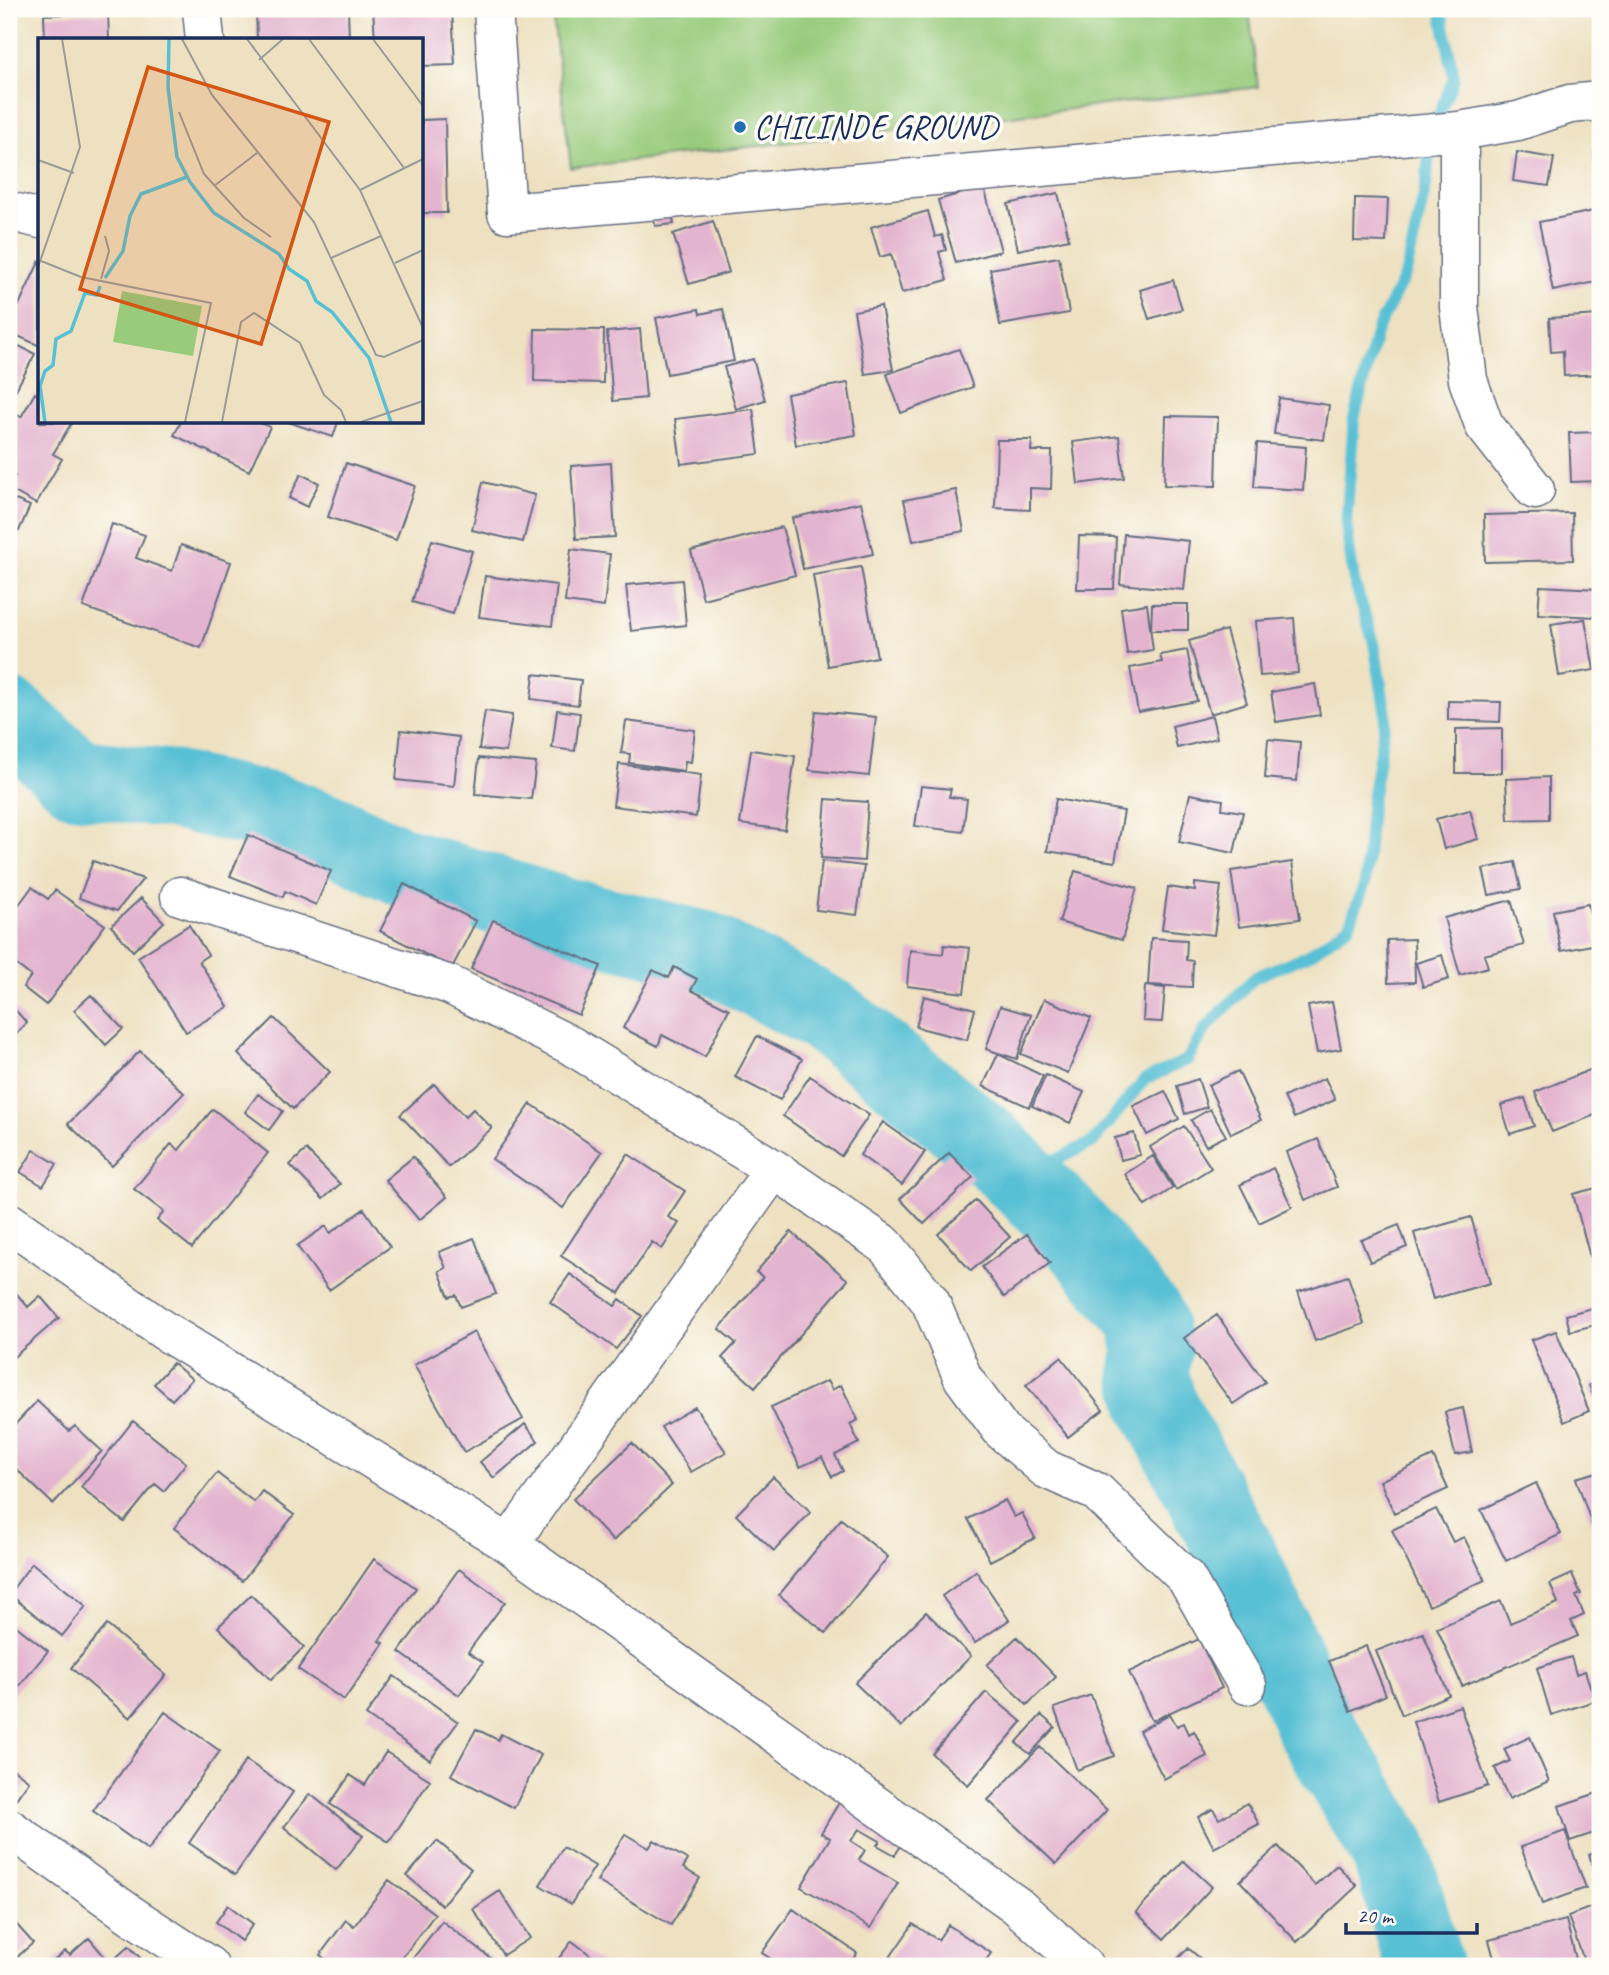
<svg xmlns="http://www.w3.org/2000/svg" width="1609" height="1975" font-family="Caveat,sans-serif">
<style>
.green{fill:#98cb7c;stroke:#5a7d6d;stroke-width:2}
.lines{fill:none;stroke-linecap:round;stroke-linejoin:round}
.stream{stroke:#58c0d4;stroke-width:12}
.river{stroke:#58c0d4;stroke-width:79}
.building{fill:#e3b4cf}
.minor-casing{stroke:#656d81;stroke-width:41}
.minor{stroke:#fff;stroke-width:38}
.poi-dot{fill:#1f6fb2;stroke:#fdfcf7;stroke-width:2.5}
.labels{text-anchor:middle;dominant-baseline:central;stroke-width:7;stroke-linejoin:round;paint-order:stroke}
.poi-label{font-size:33px;fill:#1b2f5e;stroke:#fdfcf7;text-anchor:start}
.inset-river{fill:none;stroke:#58c0d4;stroke-width:3.5}
.inset-road{fill:none;stroke:#9a9a99;stroke-width:2}
.view{fill:#d45514;fill-opacity:0.15;stroke:#d45514;stroke-width:3.5}
.inset-edge{fill:none;stroke:#1b2f5e;stroke-width:3.5}
</style>
<rect width="100%" height="100%" fill="#fdfcf7"/>
<filter id="ink" filterUnits="userSpaceOnUse"><feTurbulence type="fractalNoise" baseFrequency=".0143" numOctaves="2"/><feDisplacementMap in="SourceGraphic" scale="14" xChannelSelector="R" yChannelSelector="G"/><feConvolveMatrix kernelMatrix="1 2 1 2 8 2 1 2 1" color-interpolation-filters="sRGB"/></filter>
<filter id="wash" filterUnits="userSpaceOnUse"><feTurbulence type="fractalNoise" baseFrequency=".00686" numOctaves="4" result="noise"/><feDisplacementMap in="SourceGraphic" scale="28" xChannelSelector="R" yChannelSelector="G"/><feGaussianBlur stdDeviation="1.57" result="paint"/><feColorMatrix in="noise" values="0 0 0 0 0 0 0 0 0 0 0 0 0 0 0 0 0 1.4 0 .05"/><feComposite in="paint" operator="in"/></filter>
<g filter="url(#wash)">
<rect width="100%" height="100%" fill="#eee1c1"/>
<path class="green" d="M552,9H1249L1258,87L571,168Z"/>
<g class="lines">
<path class="stream" d="M1020,1177L1093,1142L1144,1080L1187,1060L1206,1028L1255,977L1308,955L1349,926L1365,883L1371,807L1386,715L1374,643L1354,581L1346,524L1354,419L1377,330L1406,273L1426,186L1431,134L1454,78L1441,9"/>
<path class="river" d="M9,718L77,778L170,789L272,812L332,834L401,866L562,916L707,951L828,1016L984,1142L1060,1215L1146,1318L1153,1350L1149,1372L1157,1403L1245,1570L1316,1728L1391,1853L1424,1966"/>
</g>
<g id="blocks">
<path class="building" d="M256,9H348L349,40H257Z
M373,9H452L455,65L422,66V40H375Z
M108,13L109,40H45L44,15Z
M445,119L447,213H422V120Z
M1600,151V188H1596L1594,152Z
M1517,152L1554,158L1549,186L1513,181Z
M984,187L1001,251L956,263L938,200Z
M1058,193L1069,239L1018,250L1008,204Z
M1355,198L1388,199L1386,242L1354,241Z
M671,208L674,224L655,226L653,211Z
M928,211L935,237L942,235L946,250L939,252L947,280L902,293L891,254L880,257L871,227Z
M1594,211L1600,242V281L1553,291L1539,222Z
M713,221L729,272L689,284L673,234Z
M1059,257L1069,313L1000,325L990,269Z
M40,260V346L9,332V326Z
M1173,280L1182,309L1149,319L1140,290Z
M881,306L893,370L865,374L854,311Z
M699,309L700,314L723,309L734,361L667,374L656,318Z
M1600,315V374L1564,376L1563,351L1551,352L1549,318Z
M535,329L604,330L603,383L534,381Z
M640,329L646,398L613,401L607,332Z
M9,341L35,354L9,403Z
M959,349L973,387L901,413L887,374Z
M753,359L765,400L736,409L724,367Z
M848,383L856,435L796,445L787,394Z
M35,393L40,397V422H72L53,454L62,459L36,504L9,489L15,476L9,473V423L15,413L21,417Z
M1279,398L1329,405L1324,440L1274,434Z
M753,409L759,454L681,464L675,419Z
M1166,416L1218,417L1216,486L1164,485Z
M181,422H258L270,427L249,471L174,435Z
M288,422H338L333,437Z
M1600,432V481L1571,482L1569,433Z
M1119,436L1124,478L1078,484L1073,442Z
M997,440H1032L1031,451H1052L1051,489L1030,488V510L995,508Z
M1257,443L1306,447L1303,490L1254,487Z
M346,463L415,486L396,540L328,517Z
M611,463L615,537L576,539L571,466Z
M301,474L319,483L307,507L289,498Z
M483,482L535,495L523,542L472,530Z
M956,490L964,531L913,541L904,500Z
M9,497L30,506L19,531L9,526Z
M861,502L873,554L803,569L792,518Z
M1572,513L1573,560L1485,562L1484,515Z
M112,524L145,535L136,558L172,571L181,545L231,562L201,648L83,607Z
M782,527L795,575L703,599L691,551Z
M1124,534L1189,541L1184,590L1120,584Z
M1079,536L1116,537L1114,589H1077Z
M432,540L472,551L453,614L412,602Z
M571,549L610,554L604,607L565,602Z
M861,567L877,657L828,666L813,575Z
M485,576L557,585L552,626L479,617Z
M682,580L686,625L631,631L626,585Z
M1540,586L1598,589L1596,617L1538,614Z
M1147,604L1153,650L1127,654L1121,608Z
M1152,604H1188V630H1151Z
M1294,618L1298,673L1260,676L1256,621Z
M1585,619L1594,670L1559,676L1551,624Z
M1226,630L1247,703L1210,714L1189,641Z
M1187,650L1197,701L1138,712L1130,668L1162,662L1160,655Z
M534,674L581,680L578,705L531,699Z
M1315,684L1320,715L1276,722L1271,692Z
M1448,701L1501,702L1500,722L1448,720Z
M557,710L580,713L575,751L552,748Z
M485,711L512,715L506,752L479,749Z
M816,711L876,717L869,776L809,770Z
M1212,716L1217,738L1177,748L1172,726Z
M626,721L695,730L691,762L685,761L684,771L629,763L630,754L621,753Z
M1502,728V773H1456V729Z
M401,730L459,737L454,786L396,780Z
M1268,739L1300,742L1297,781L1265,778Z
M751,750L795,756L785,830L740,824Z
M479,758L536,763L531,799L475,794Z
M619,764L701,775L696,817L613,806Z
M1549,777V819L1508,820L1506,779Z
M921,786L951,789L949,797L967,799L963,832L915,826Z
M1190,794L1223,800L1222,809L1243,812L1234,853L1179,842Z
M826,799L868,802L864,861L821,858Z
M1056,799L1124,811L1115,862L1047,851Z
M1470,810L1478,839L1444,849L1436,819Z
M248,835L331,871L316,905L285,891L283,897L230,876Z
M93,861L143,879L117,911L79,898Z
M822,861L864,866L857,915L816,910Z
M1292,862L1300,919L1239,927L1231,871Z
M1515,862L1521,889L1489,895L1483,869Z
M1075,871L1137,888L1122,940L1059,922Z
M1195,883L1221,886L1214,935L1162,929L1168,887L1195,891Z
M404,884L476,921L452,968L380,931Z
M32,887L48,899L55,890L105,925L46,1005L23,987L31,976L9,959V918Z
M141,898L164,922L133,951L111,926Z
M1511,900L1524,945L1484,955L1488,967L1460,975L1444,918Z
M1588,904L1597,944L1561,951L1553,911Z
M493,920L601,966L579,1015L471,969Z
M189,925L208,955L199,961L228,1007L186,1032L138,957Z
M1151,938L1187,940L1186,960L1193,961L1192,987L1148,985Z
M1414,939L1415,982L1388,983L1387,940Z
M944,945L970,948L964,993L907,986L910,950L943,954Z
M1442,955L1449,979L1423,987L1416,963Z
M674,967L697,979L691,990L729,1009L705,1057L662,1035L658,1046L623,1028L653,970L669,978Z
M1145,986L1165,988L1162,1022L1143,1021Z
M91,995L123,1029L106,1045L74,1010Z
M924,996L975,1009L967,1040L916,1027Z
M1044,999L1091,1018L1068,1073L1021,1054Z
M1332,1002L1341,1049L1317,1053L1308,1006Z
M9,1003L27,1023L9,1041Z
M1000,1006L1031,1015L1017,1059L986,1049Z
M274,1018L330,1072L293,1109L238,1054Z
M757,1036L802,1059L780,1100L735,1077Z
M140,1051L184,1093L112,1166L68,1124Z
M998,1054L1043,1076L1029,1107L983,1086Z
M1597,1067L1600,1076V1113L1552,1132L1535,1092Z
M1238,1071L1261,1120L1231,1134L1208,1085Z
M1046,1075L1084,1092L1070,1123L1032,1106Z
M810,1076L869,1115L841,1156L783,1116Z
M1325,1078L1335,1100L1294,1118L1284,1097Z
M1198,1079L1207,1107L1185,1114L1177,1086Z
M434,1084L465,1117L473,1109L492,1128L449,1167L400,1115Z
M1165,1091L1179,1119L1147,1135L1133,1106Z
M258,1094L283,1111L269,1130L245,1112Z
M1525,1098L1534,1126L1510,1134L1501,1105Z
M531,1104L602,1152L563,1208L492,1159Z
M213,1109L268,1153L192,1248L157,1220L164,1212L134,1189L171,1144L179,1150Z
M1210,1109L1226,1136L1206,1146L1191,1120Z
M883,1122L925,1152L902,1185L860,1155Z
M1184,1126L1211,1168L1176,1190L1150,1147Z
M1134,1133L1140,1155L1121,1160L1115,1138Z
M1318,1139L1337,1187L1305,1200L1286,1152Z
M34,1150L57,1164L43,1186L20,1172Z
M306,1150L340,1184L323,1199L290,1165Z
M949,1153L973,1177L924,1224L900,1199Z
M628,1154L685,1191L668,1217L679,1223L662,1249L652,1242L619,1293L561,1256Z
M1153,1156L1173,1188L1145,1206L1125,1174Z
M413,1157L447,1197L419,1220L385,1180Z
M1273,1168L1292,1207L1259,1223L1240,1185Z
M1600,1187V1287H1598L1573,1194Z
M976,1200L1010,1237L971,1271L938,1234Z
M364,1209L390,1247L329,1290L297,1246L326,1226L330,1233Z
M1471,1217L1490,1283L1433,1299L1414,1233Z
M1399,1225L1407,1247L1370,1262L1361,1240Z
M791,1232L848,1280L755,1387L722,1358L736,1343L719,1329L763,1277L756,1272Z
M1027,1234L1050,1263L1004,1297L982,1267Z
M474,1238L496,1294L461,1307L456,1295L449,1297L439,1271L446,1268L439,1252Z
M570,1274L615,1306L620,1299L642,1316L616,1349L550,1302Z
M1348,1276L1364,1324L1315,1341L1298,1292Z
M9,1285L28,1307L40,1296L59,1318L9,1361Z
M1599,1306L1600,1324L1570,1331L1566,1315Z
M1217,1315L1265,1382L1233,1404L1184,1338Z
M1556,1331L1589,1411L1564,1422L1531,1340Z
M474,1332L523,1419L464,1452L414,1365Z
M1061,1357L1103,1410L1068,1437L1026,1385Z
M173,1363L192,1379L172,1400L154,1384Z
M827,1381L832,1390L841,1385L858,1420L850,1424L859,1443L835,1455L843,1471L832,1477L822,1457L800,1467L771,1407Z
M1600,1381V1415L1589,1385Z
M37,1401L69,1431L75,1426L102,1451L53,1504L9,1462V1431Z
M695,1407L726,1452L691,1472L661,1427Z
M1463,1408L1472,1452L1455,1455L1445,1412Z
M133,1421L186,1463L164,1491L155,1484L124,1522L81,1487Z
M525,1424L538,1441L494,1478L480,1462Z
M632,1443L672,1485L613,1541L573,1499Z
M1433,1456L1448,1489L1394,1513L1380,1481Z
M1600,1471V1526L1593,1528L1576,1478Z
M217,1473L254,1502L262,1491L294,1515L242,1581L174,1528Z
M773,1477L811,1512L774,1551L736,1515Z
M1536,1483L1561,1534L1506,1561L1481,1510Z
M1005,1500L1014,1517L1022,1513L1035,1538L990,1561L968,1519Z
M1436,1509L1453,1542L1464,1537L1485,1580L1429,1606L1392,1530Z
M841,1519L888,1557L826,1633L779,1595Z
M374,1559L416,1588L379,1641L384,1643L344,1700L298,1669Z
M32,1563L86,1606L62,1636L9,1594Z
M459,1569L505,1602L468,1652L483,1662L459,1695L399,1652Z
M976,1571L1009,1620L975,1643L942,1596Z
M1572,1574L1581,1594L1576,1596L1584,1615L1571,1621L1578,1636L1462,1686L1437,1628L1501,1601L1510,1623L1558,1603L1550,1584Z
M251,1595L304,1647L271,1680L218,1627Z
M926,1612L971,1656L901,1727L855,1683Z
M11,1622L48,1651L9,1699V1625Z
M107,1625L166,1675L130,1718L71,1668Z
M1423,1633L1449,1695L1402,1715L1376,1651Z
M1017,1637L1056,1677L1027,1705L987,1665Z
M1199,1639L1222,1688L1152,1721L1129,1672Z
M1366,1646L1386,1695L1350,1711L1329,1661Z
M1571,1657L1576,1674L1585,1671L1595,1701L1551,1715L1537,1668Z
M394,1676L458,1722L430,1760L366,1715Z
M986,1692L1022,1722L968,1785L932,1754Z
M1091,1695L1114,1756L1077,1770L1054,1708Z
M1460,1706L1488,1786L1439,1802L1413,1722Z
M165,1712L220,1751L148,1850L93,1811Z
M1170,1714L1177,1726L1184,1723L1189,1734L1194,1731L1207,1756L1164,1779L1139,1731Z
M1041,1715L1055,1727L1030,1754L1016,1743Z
M476,1729L498,1740L501,1734L541,1755L514,1808L451,1775Z
M1530,1737L1549,1781L1509,1799L1495,1768L1510,1761L1504,1749Z
M1040,1747L1107,1810L1056,1864L988,1800Z
M386,1752L430,1780L389,1842L330,1804L350,1775L365,1785Z
M246,1760L293,1792L235,1875L189,1843Z
M9,1766L29,1781L13,1803L9,1800Z
M1600,1792V1831L1570,1841L1559,1806Z
M310,1794L363,1836L336,1870L284,1827Z
M841,1799L906,1838L895,1855L877,1845L880,1841L859,1829L851,1841L865,1850L859,1860L898,1883L871,1928L801,1887L830,1838L821,1833Z
M1247,1803L1259,1824L1214,1848L1198,1817L1213,1809L1219,1819Z
M1565,1831L1586,1888L1542,1904L1521,1847Z
M625,1834L649,1848L654,1840L688,1860L683,1868L700,1878L671,1925L597,1881Z
M437,1841L471,1869L442,1905L407,1876Z
M1278,1846L1315,1885L1337,1865L1357,1886L1297,1942L1240,1881Z
M563,1847L595,1866L571,1904L540,1885Z
M1600,1850V1882L1589,1855Z
M1184,1861L1212,1887L1164,1939L1136,1912Z
M389,1880L435,1914L396,1966H335L320,1955L346,1920L354,1926Z
M500,1891L530,1938L503,1955L473,1909Z
M1600,1904V1963L1586,1966L1568,1916Z
M228,1905L253,1924L241,1941L216,1922Z
M793,1909L857,1953L848,1966H782L762,1953Z
M9,1916L33,1943L9,1964Z
M1566,1920L1577,1963L1564,1966H1496L1489,1940Z
M442,1921L501,1966H407Z
M913,1924L938,1940L948,1925L991,1953L982,1966H884Z
M89,1938L110,1963L129,1946L145,1963L142,1966H48L65,1951L70,1955Z
M572,1941L605,1966H553Z
M1188,1948L1209,1966H1171Z"/>
</g>
</g>
<g filter="url(#ink)">
<use href="#blocks" fill-opacity="0" stroke="#656d81" stroke-width="2"/>
<g class="lines">
<defs>
<path id="minor" d="M202,9L205,40
M493,9L507,213L1459,131L1518,121L1570,104L1600,101
M1459,131V307L1468,380L1484,425L1535,490
M9,211L40,219
M180,896L450,985L570,1045L774,1169L885,1245L930,1301L963,1378L1002,1431L1046,1469L1097,1492L1186,1578L1247,1685
M9,1222L163,1330L509,1544L1016,1905L1084,1966
M509,1544L774,1169
M9,1828L131,1915L209,1966"/>
</defs>
<use href="#minor" class="minor-casing"/>
<use href="#minor" class="minor"/>
</g>
</g>
<circle class="poi-dot" cx="740" cy="127" r="7"/>
<g class="labels">
<g class="poi-label">
<text x="754" y="127">CHILINDE GROUND</text>
</g>
</g>
<g transform="translate(38 38)">
<rect width="385" height="385" fill="#eee1c1"/>
<path d="M84,253L164,268L155,318L75,304Z" fill="#98cb7c"/>
<path class="inset-river" d="M131,1L130,50L139,119L152,144L176,175L241,216L251,231L269,243L278,263L294,274L331,320L353,384M67,240L85,213L92,178L103,156L149,139M7,384L2,348L7,333L15,327L18,301L33,293L47,255L59,257L62,248"/>
<path class="inset-road" d="M144,1L174,57L276,184L338,317L346,319L385,302M209,1L322,152L385,290M271,1L366,130M335,1L385,68M221,22L245,1M141,74L166,136L206,180L233,199M0,122L36,135M176,148L219,115M322,152L385,121M293,220L343,198M3,223L43,239L173,265L147,384M357,225L385,212M0,229L42,109L24,1M63,241L71,213L67,198M184,384L203,284L216,275L262,305L286,357L303,372L308,384M323,384L385,363"/>
<path class="view" d="M110,29L291,84L223,306L42,251Z"/>
<rect width="385" height="385" class="inset-edge"/>
</g>
<rect width="1609" height="1975" fill="none" stroke="#fdfcf7" stroke-width="35"/>
<path d="M1346 1923v10h131v-10" fill="none" stroke="#1b2f5e" stroke-width="3.5"/>
<text x="1357" y="1923" font-size="21" fill="#1b2f5e" stroke="#fdfcf7" stroke-width="5" paint-order="stroke">20 m</text>
</svg>
